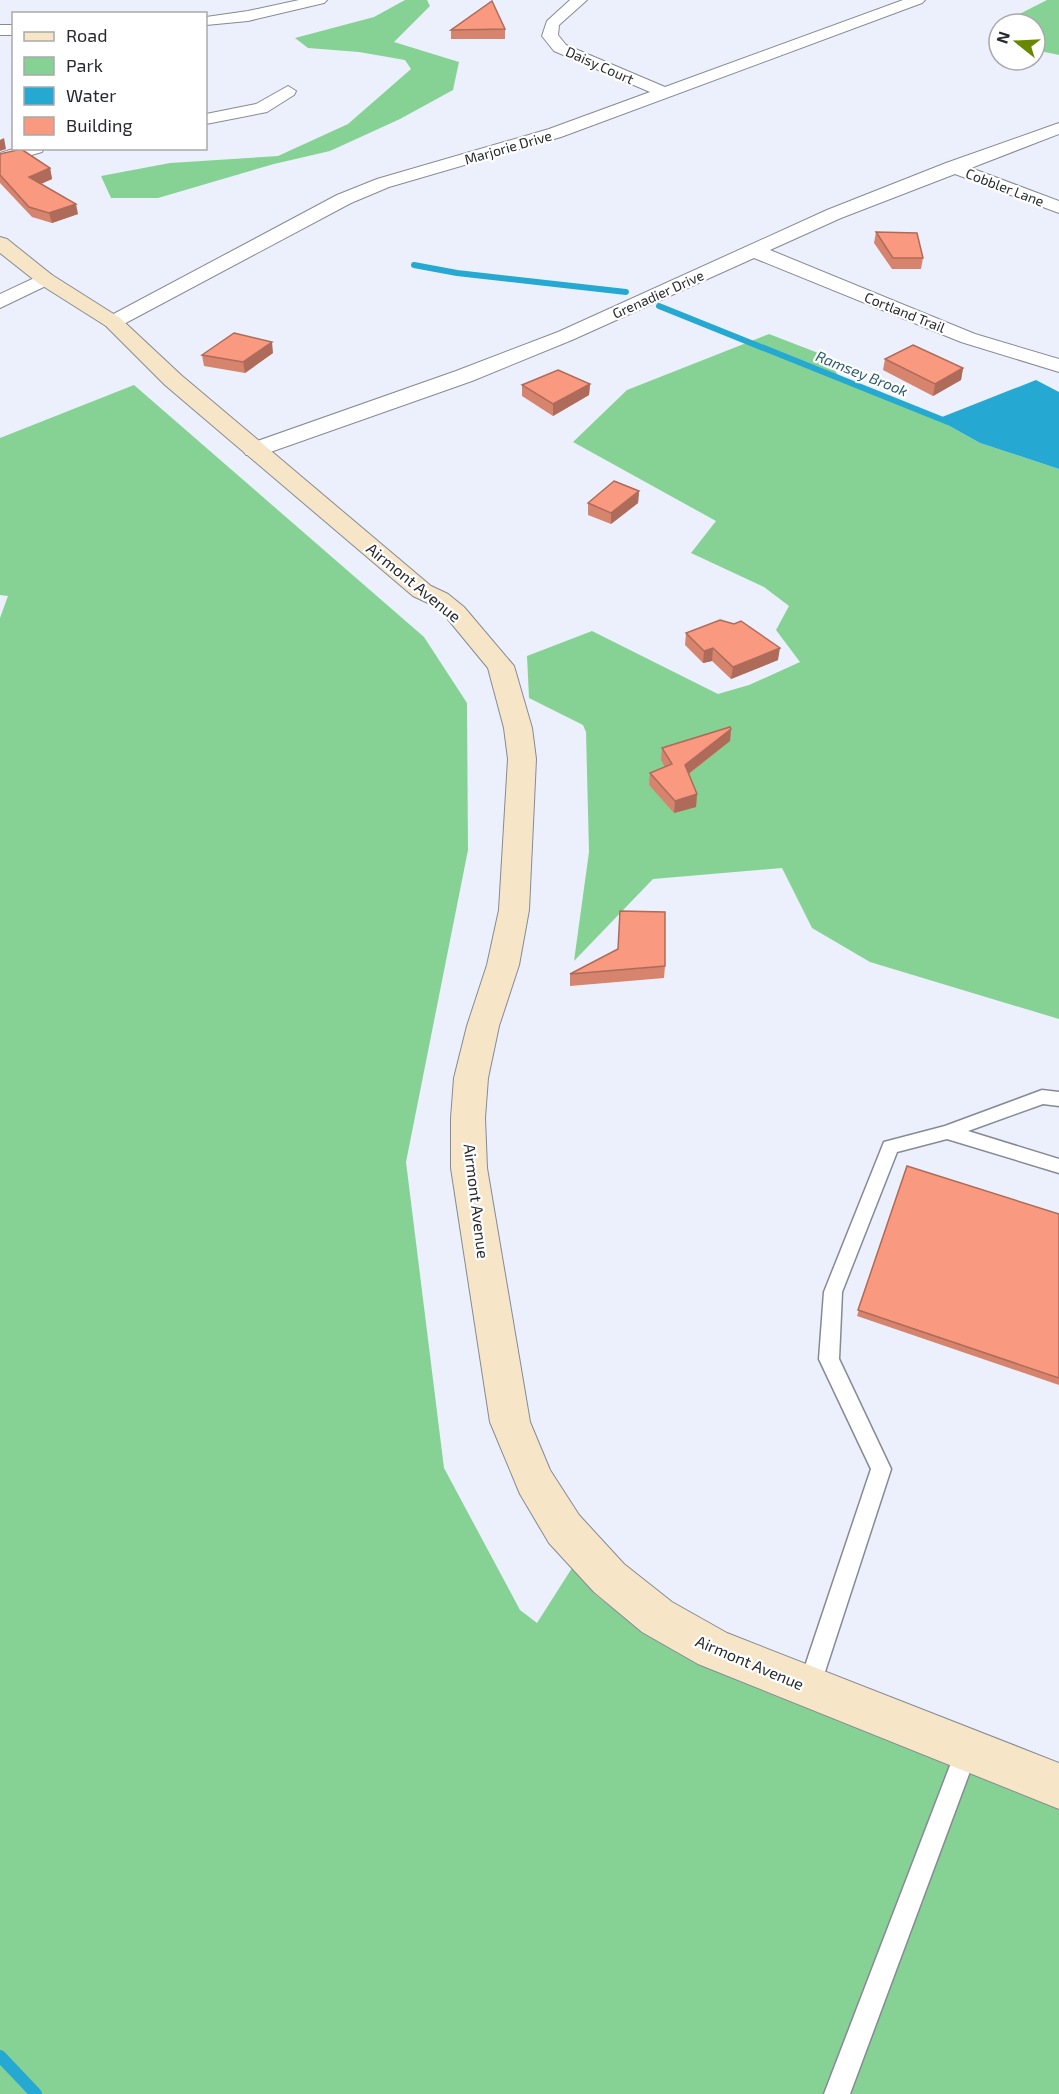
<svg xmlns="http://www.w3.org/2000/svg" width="1059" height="2094" font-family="'Exo 2',sans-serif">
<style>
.green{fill:#86d294}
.water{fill:#25a8d2}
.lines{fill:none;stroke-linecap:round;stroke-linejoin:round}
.stream-far1{stroke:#25a8d2;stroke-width:6}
.stream{stroke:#25a8d2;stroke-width:12}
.lane-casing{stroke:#868a95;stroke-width:3}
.street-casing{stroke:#868a95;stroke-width:2}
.secondary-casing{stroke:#868a95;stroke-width:2}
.lane{fill:#fff;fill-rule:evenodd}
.street{fill:#fff;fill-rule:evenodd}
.secondary{fill:#f6e6c7;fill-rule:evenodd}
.wall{fill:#d6846d}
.shaded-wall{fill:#ae6b59}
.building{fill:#f9997f;stroke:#ae6b59;stroke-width:1.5}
.labels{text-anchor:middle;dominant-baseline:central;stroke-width:4.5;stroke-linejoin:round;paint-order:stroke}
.far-street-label{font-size:14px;fill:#27292d;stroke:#fff}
.far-water-label{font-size:15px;font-style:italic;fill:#2b5c6e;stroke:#fff}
.street-label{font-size:16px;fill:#27292d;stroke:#fff}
</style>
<rect width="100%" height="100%" fill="#ecf0fc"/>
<path class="green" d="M405,0H427L430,6L394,42L459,62L453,90L400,119L330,151L274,164L158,198H111L101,176L170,163L278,156L348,124L411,69L405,60L359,52L308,48L295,38L374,17Z
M1047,0H1059V55L1035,50V24H1000Z
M769,334L826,356L841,380L937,419L980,443L1059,469V1019L870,962L812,928L782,868L653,879L574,961L589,852L586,732L583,725L529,698L527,656L592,631L718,694L749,685L800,662L776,630L789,606L764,587L691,553L716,521L573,442L627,390Z
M134,385L424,637L467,703L468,850L406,1162L444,1468L520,1610L537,1623L572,1568L597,1596L636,1626L899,1730L1059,1810V2094H0V618L8,596L0,595V438Z"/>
<path class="water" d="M1036,380L1059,392V469L980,443L937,419Z"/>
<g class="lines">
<path class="stream-far1" d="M414,265L457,273L626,292
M659,306L948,422"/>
<path class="stream" d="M0,2056L36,2094"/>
<defs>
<path id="lane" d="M1042,1090L1059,1092V1106L1043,1104L968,1131L1059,1159V1173L947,1139L897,1152L842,1292L839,1359L891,1469L820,1687L817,1695L809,1698L801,1695L798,1687L871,1469L819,1359L824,1292L884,1142L945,1126Z
M967,1739L975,1742L978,1750L850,2094H824L956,1750L959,1742Z"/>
<path id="street" d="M299,0H327L324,3L248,21L206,25V17L248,11Z
M570,0H587L559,25L558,35L566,45L665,87L903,0H925L922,3L561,137L389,187L351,203L120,326H106L103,322L106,318L337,195L377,179L549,129L650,92L554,51L542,36L547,21Z
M0,25H14V35H0Z
M288,86L296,91L294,95L267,112L206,124V114L256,104Z
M1059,123V134L971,168L1059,201V213L955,174L841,218L770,250L975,334L1059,359V372L961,342L754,258L572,340L472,381L262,455H246L243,450L246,445L456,371L558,332L827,210L946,163Z
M16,148H44L42,152L0,164V153Z
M45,273L52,275L55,279L52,283L0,308V294Z"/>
<path id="secondary" d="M0,237L7,239L52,275L120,318L181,375L431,586L448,594L464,607L514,666L532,728L536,759L529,910L519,965L499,1026L488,1078L485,1118L487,1168L530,1422L550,1470L579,1515L624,1564L672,1602L727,1633L1059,1763V1809L698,1664L642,1632L594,1592L549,1543L520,1494L490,1422L451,1168V1118L454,1078L467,1026L487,965L499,910L508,759L504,728L488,668L446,617L430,604L413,596L165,385L106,326L38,283L0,253Z"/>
</defs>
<use href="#lane" class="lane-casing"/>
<use href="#street" class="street-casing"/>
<use href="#secondary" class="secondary-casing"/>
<use href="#lane" class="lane"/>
<use href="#street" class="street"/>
<use href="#secondary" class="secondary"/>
</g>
<path class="wall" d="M505,29V39H451V30Z
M0,154L50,168L52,179L41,184L78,214L52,223L32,217L0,183Z
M876,232L923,258L921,269H892L874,243Z
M273,353L245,373L204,366L202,355Z
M885,359L963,368L961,380L933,396L883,370Z
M590,384L589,395L553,416L522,396V385Z
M639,491L638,503L611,524L588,515V503Z
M734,624L778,660L731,679L712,661L703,663L685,645L686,633Z
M731,729L730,741L689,774L697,794L696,807L674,813L649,785L650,773L665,767L661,760L662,748Z
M665,966L664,978L570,986V974Z
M907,1166L1059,1214V1385L857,1316Z"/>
<path class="shaded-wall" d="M4,138L6,149L0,151V140Z
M50,168L52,179L31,188L29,177Z
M76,204L78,214L52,223L49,213Z
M272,342L273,353L245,373L243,362Z
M963,368L961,380L933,396L935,384Z
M590,384L589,395L553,416V404Z
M639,491L638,503L611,524V513Z
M713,648L712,661L703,663L704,651Z
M780,648L778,660L731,679L733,667Z
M731,729L730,741L684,777L685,765Z
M697,794L696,807L674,813L675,801Z"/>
<path class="building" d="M492,1L505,29L451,30Z
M21,149L50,168L29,177L76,204L49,213L29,207L0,175V154Z
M876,232L917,233L923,258H893Z
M234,333L272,342L243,362L202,355Z
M913,345L963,368L935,384L885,359Z
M558,370L590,384L553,404L522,385Z
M614,481L639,491L611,513L588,503Z
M720,620L734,624L741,621L780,648L733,667L713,648L704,651L686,633Z
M730,727L731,729L685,765L697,794L675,801L650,773L672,764L662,748Z
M620,911L665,912V966L570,974L618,949Z
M907,1166L1059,1214V1378L858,1310Z"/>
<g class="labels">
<g class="far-street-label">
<text transform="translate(600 65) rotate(24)">Daisy Court</text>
<text transform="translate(508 147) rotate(-16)">Marjorie Drive</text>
<text transform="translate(1005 187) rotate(21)">Cobbler Lane</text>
<text transform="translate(658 294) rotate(-24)">Grenadier Drive</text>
<text transform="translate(905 312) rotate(22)">Cortland Trail</text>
</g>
<g class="far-water-label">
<text transform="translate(862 373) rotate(22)">Ramsey Brook</text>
</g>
<g class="street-label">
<text transform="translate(414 582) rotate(39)">Airmont Avenue</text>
<text transform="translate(477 1201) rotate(83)">Airmont Avenue</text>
<text transform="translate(750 1662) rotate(23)">Airmont Avenue</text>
</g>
</g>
<rect x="12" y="12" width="195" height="138" fill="#ffffff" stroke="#a9a9ab" stroke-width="1.5"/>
<rect x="24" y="32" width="30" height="9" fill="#f6e6c7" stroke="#a9a9ab" stroke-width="1.5"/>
<text x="66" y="42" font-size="18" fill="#27292d">Road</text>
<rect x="24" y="57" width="30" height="18" fill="#86d294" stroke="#a9a9ab" stroke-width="1.5"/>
<text x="66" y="72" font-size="18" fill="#27292d">Park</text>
<rect x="24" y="87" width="30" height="18" fill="#25a8d2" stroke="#a9a9ab" stroke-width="1.5"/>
<text x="66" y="102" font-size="18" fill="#27292d">Water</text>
<rect x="24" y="117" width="30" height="18" fill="#f9997f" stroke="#a9a9ab" stroke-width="1.5"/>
<text x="66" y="132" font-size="18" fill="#27292d">Building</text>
<g transform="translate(1017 42) rotate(288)"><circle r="28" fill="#ffffff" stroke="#a9a9ab" stroke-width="1.5"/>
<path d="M0-4.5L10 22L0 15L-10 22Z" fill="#698801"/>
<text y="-9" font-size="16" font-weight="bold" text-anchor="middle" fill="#27292d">N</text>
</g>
</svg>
